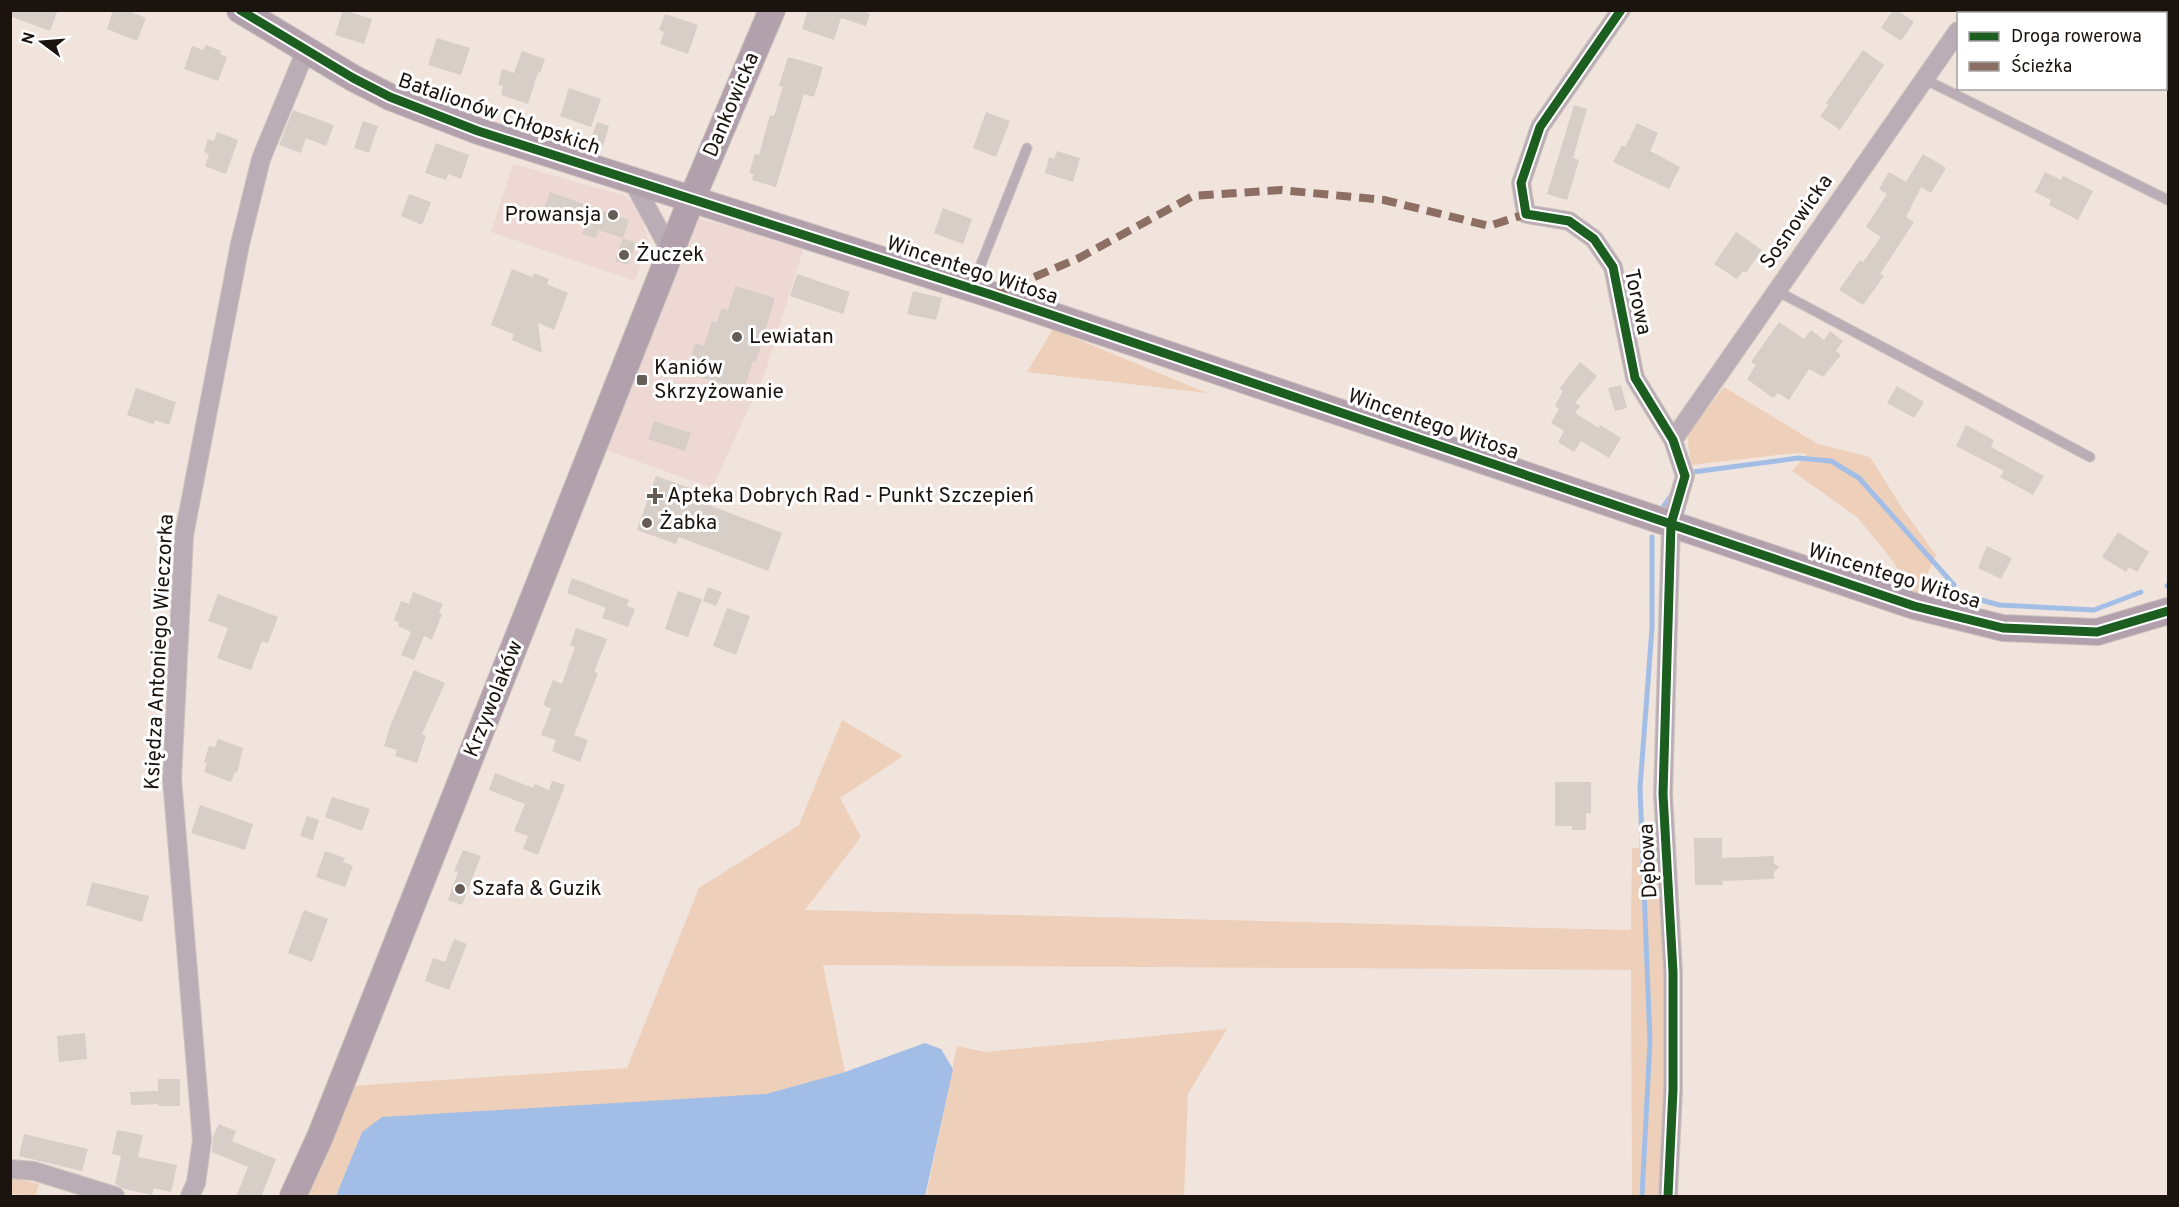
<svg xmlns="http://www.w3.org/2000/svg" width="2179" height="1207" font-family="Overpass,sans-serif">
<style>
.commercial{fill:#edd8d4}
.green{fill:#eed0ba}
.water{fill:#a3bee6}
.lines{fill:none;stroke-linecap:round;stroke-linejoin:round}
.stream{stroke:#a3bee6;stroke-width:5}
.building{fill:#d7cec7}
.lane-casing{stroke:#ccc3bd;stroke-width:11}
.street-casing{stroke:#ccc3bd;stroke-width:20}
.secondary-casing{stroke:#ccc3bd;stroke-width:28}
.lane{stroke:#bbadb6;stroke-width:9}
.street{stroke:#bbadb6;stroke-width:18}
.secondary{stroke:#b2a0ac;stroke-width:26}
.quiet{stroke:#8d6e63;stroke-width:8;stroke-dasharray:15 8;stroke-linecap:butt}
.cycleway-casing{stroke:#fff;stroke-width:13}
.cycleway{stroke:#1b5e20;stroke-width:9}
.poi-dot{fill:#655c56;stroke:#fff;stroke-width:2}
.labels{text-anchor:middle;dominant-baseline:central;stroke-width:6;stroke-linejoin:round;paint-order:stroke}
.street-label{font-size:21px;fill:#1a130e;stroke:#fff}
.poi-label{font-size:21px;fill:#1a130e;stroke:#fff;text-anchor:start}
</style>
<rect width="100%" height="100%" fill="#f0e4dc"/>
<path class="commercial" d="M513,164L626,196L638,208L649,241L635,281L491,232Z
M698,218L804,247L765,373L712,488L606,450Z"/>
<path class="green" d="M1053,329L1207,393L1027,372Z
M1724,387L1818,444L1870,457L1904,511L1936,555L1916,598L1893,561L1857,517L1792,471L1807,454L1796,453L1691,465L1687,435Z
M842,720L903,756L840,798L861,837L805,910L1631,930L1632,848L1657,849L1666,973L1668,1087L1660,1196H1632L1631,970L823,965L845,1072L766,1094L362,1132L336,1196H305L350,1086L627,1068L699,888L799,825Z
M1227,1029L1188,1094L1184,1196H926L957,1046L985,1052Z
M11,1178L39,1184L35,1196L11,1194Z"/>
<path class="water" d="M925,1043L941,1049L953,1069L925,1196H336L362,1132L382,1117L766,1094L845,1072Z"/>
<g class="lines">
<path class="stream" d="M1693,472L1798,458L1831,461L1859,478L1954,585
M1661,510L1673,493
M2167,586L2168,585
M1967,596L1999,605L2094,610L2141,592
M1642,1196L1650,1041L1640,788L1652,628V537"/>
</g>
<path class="building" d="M10,10H58L50,31L10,16Z
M113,10H126L146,18L137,41L107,29Z
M343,10L372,19L364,44L335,35Z
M808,10H860L870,14L866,26L841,18L834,40L802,29Z
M1893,10H1897L1914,22L1901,41L1881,28Z
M665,14L698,25L688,54L660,44L664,32L659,30Z
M437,38L470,48L461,75L428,65Z
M206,45L221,51L220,54L227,57L218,81L184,69L192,46L203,50Z
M1863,50L1884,65L1840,130L1820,116L1829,104L1826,103Z
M522,51L545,59L540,73L538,72L528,104L501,95L503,86L498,85L502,69L514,73Z
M788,57L823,67L814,97L804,94L776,187L752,180L754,174L749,173L755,154L759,155L770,115L774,116L783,87L779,86Z
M569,88L601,99L591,127L560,116Z
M1574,105L1587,109L1573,158L1579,160L1567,200L1547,194Z
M293,110L334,125L326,146L306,138L301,153L279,145Z
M986,112L1010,121L996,157L973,148Z
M363,121L378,126L369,153L354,148Z
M597,122L609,126L603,146L590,142Z
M1637,123L1658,133L1650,151L1680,167L1669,189L1613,162L1622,145L1625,147Z
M217,132L238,140L226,174L205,166L209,154L204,152L208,139L214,141Z
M436,143L469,155L461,179L448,174L446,180L425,173Z
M1057,151L1080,158L1073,182L1045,173L1049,157L1054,159Z
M1923,154L1946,168L1931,193L1921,187L1906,217L1914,222L1880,274L1884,276L1863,305L1839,290L1860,260L1863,262L1881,237L1866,227L1887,194L1879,189L1889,172L1906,182Z
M2045,172L2061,180L2063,176L2093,191L2078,220L2049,205L2051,200L2035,192Z
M550,192L629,220L623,238L598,230L596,238L582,234L585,226L543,211Z
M409,194L431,202L422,225L401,216Z
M943,208L972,219L963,244L934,233Z
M1736,232L1762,250L1746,273L1743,271L1737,279L1714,264Z
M623,238L636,243L628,265L615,261Z
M512,269L532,277L534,273L549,279L547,284L568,293L554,330L538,323L542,353L512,340L514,334L491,325Z
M797,274L850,292L843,314L790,296Z
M735,286L775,298L756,362L753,361L744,390L688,374L695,343L704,346L712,321L717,322L722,308L728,310Z
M913,291L942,298L936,320L907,314Z
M1779,322L1804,339L1811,330L1824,340L1830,331L1843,341L1836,351L1841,355L1823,377L1809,369L1789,400L1778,393L1773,398L1747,379L1756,365L1751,362Z
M1580,362L1597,376L1575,403L1580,406L1575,413L1599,428L1600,425L1621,438L1609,458L1581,441L1574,452L1558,442L1564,431L1551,423L1559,409L1555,406L1563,391L1559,389Z
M1621,385L1627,408L1615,411L1608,388Z
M1897,386L1924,402L1914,418L1887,403Z
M136,388L176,402L169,425L155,420L153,424L127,415Z
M654,421L691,433L685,451L648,439Z
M1966,425L1994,440L1991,447L2044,476L2033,495L2000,477L2004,471L1956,446Z
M656,476L696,490L693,499L782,533L768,571L679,537L676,544L637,530Z
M2118,532L2149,552L2137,572L2129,567L2126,572L2102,557Z
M1987,546L2012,558L2001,579L1978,568Z
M572,578L629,600L627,606L635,609L628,627L602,618L606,608L567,593Z
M708,587L722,592L716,606L703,601Z
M678,591L702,599L688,637L665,629Z
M413,592L443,604L439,612L442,614L432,640L424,636L414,660L401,655L411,632L398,626L399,623L394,620L401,601L409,604Z
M218,594L278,617L268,643L262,641L251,670L217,658L228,628L208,621Z
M727,608L750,616L736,655L713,646Z
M576,628L607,639L594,672L598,673L574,735L588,740L580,762L552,751L556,740L541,735L551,709L543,705L553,680L562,684L575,647L570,645Z
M414,670L445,683L422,734L426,736L417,763L395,756L397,750L384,746L391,724Z
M218,739L243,748L237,773L235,772L231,782L204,772L207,763L204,762L209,746L215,747Z
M495,773L533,788L535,784L549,790L552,781L565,785L538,855L523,849L528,836L514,831L525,804L489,790Z
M1555,782H1591V813H1586V830H1572V826H1555Z
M332,797L370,809L362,831L325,817Z
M200,805L253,824L245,850L191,833Z
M307,816L319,820L313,840L300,836Z
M1694,838H1722V858L1774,856V863L1779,867L1774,872V879L1722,881L1723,885H1695Z
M463,850L481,856L462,905L448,900L458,872L454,871Z
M325,851L345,858L343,862L353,866L345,887L316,877Z
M92,882L149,896L142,922L86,905Z
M304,910L328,919L312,962L288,953Z
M454,939L467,944L449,990L425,981L433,958L445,962Z
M85,1033L87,1059L59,1062L57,1036Z
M158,1079H180V1106H158V1104L131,1105L130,1092L158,1091Z
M219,1124L236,1131L232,1141L276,1159L261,1197H236L248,1167L212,1152L213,1136Z
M117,1130L143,1135L138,1157L177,1165L171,1192L154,1188L152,1195L124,1189L115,1184L121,1156L112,1154Z
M24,1134L88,1149L82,1171L19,1156Z"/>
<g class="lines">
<defs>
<path id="lane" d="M1924,79L2168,200
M972,287L1027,148
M1777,291L2090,457"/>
<path id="street" d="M1621,10L1540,127L1521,183L1526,214L1569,221L1594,239L1613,267L1635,378L1673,440L1685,476L1671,524L1663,794L1673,972V1090L1668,1196
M1971,14L1973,10
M632,180L671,252
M1673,440L1958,31
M10,1169L34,1171L115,1196
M190,1196L196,1183L202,1140L172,779L184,535L240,244L261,159L306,50"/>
<path id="secondary" d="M240,10L353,78L390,97L478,131L992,295L1914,606L2003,628L2097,632L2168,611
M293,1196L320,1137L688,208L772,10"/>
</defs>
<use href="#lane" class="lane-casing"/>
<use href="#street" class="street-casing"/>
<use href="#secondary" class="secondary-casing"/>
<use href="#lane" class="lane"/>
<use href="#street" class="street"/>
<use href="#secondary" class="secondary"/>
<path class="quiet" d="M992,295L1079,258L1193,196L1281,190L1384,200L1489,226L1526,214"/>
<defs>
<path id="cycleway" d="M240,10L353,78L390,97L478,131L992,295L1914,606L2003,628L2097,632L2168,611
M1621,10L1540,127L1521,183L1526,214L1569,221L1594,239L1613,267L1635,378L1673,440L1685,476L1671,524L1663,794L1673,972V1090L1668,1196"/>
</defs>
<use href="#cycleway" class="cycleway-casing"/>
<use href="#cycleway" class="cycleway"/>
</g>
<g class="poi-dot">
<circle cx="613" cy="215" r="6"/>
<circle cx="624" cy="255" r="6"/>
<circle cx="737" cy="337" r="6"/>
<rect x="636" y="374" width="12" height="12" rx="3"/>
<path d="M652 487h6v6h6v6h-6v6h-6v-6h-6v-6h6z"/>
<circle cx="647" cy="523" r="6"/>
<circle cx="460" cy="889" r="6"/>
</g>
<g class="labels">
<g class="street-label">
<text transform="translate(732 105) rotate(-67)">Dankowicka</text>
<text transform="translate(499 115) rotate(19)">Batalionów Chłopskich</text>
<text transform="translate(1797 222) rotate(-55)">Sosnowicka</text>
<text transform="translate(972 271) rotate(18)">Wincentego Witosa</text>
<text transform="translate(1637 302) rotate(78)">Torowa</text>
<text transform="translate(1433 425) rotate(19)">Wincentego Witosa</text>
<text transform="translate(1894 577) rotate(17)">Wincentego Witosa</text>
<text transform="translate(160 652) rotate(-87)">Księdza Antoniego Wieczorka</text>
<text transform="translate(494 699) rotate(-68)">Krzywolaków</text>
<text transform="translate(1649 861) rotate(-93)">Dębowa</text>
</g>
<g class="poi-label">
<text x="601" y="215" text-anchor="end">Prowansja</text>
<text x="636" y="255">Żuczek</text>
<text x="749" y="337">Lewiatan</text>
<text x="654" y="368">Kaniów<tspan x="654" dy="24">Skrzyżowanie</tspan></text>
<text x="667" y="496">Apteka Dobrych Rad - Punkt Szczepień</text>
<text x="659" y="523">Żabka</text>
<text x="472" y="889">Szafa &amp; Guzik</text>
</g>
</g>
<rect width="2179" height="1207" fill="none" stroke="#1a130e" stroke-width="24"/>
<rect x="1957" y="12" width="210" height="78" fill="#ffffff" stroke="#a3a19f" stroke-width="1.5"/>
<rect x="1969" y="32" width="30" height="9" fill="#1b5e20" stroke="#a3a19f" stroke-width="1.5"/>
<text x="2011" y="42" font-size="18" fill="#1a130e">Droga rowerowa</text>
<rect x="1969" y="62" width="30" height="9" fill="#8d6e63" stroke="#a3a19f" stroke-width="1.5"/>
<text x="2011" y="72" font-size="18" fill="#1a130e">Ścieżka</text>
<g transform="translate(42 42) rotate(286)" stroke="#ffffff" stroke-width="4.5" paint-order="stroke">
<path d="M0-4.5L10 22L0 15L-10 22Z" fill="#1a130e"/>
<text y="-9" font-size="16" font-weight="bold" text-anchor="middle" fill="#1a130e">N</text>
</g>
</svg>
